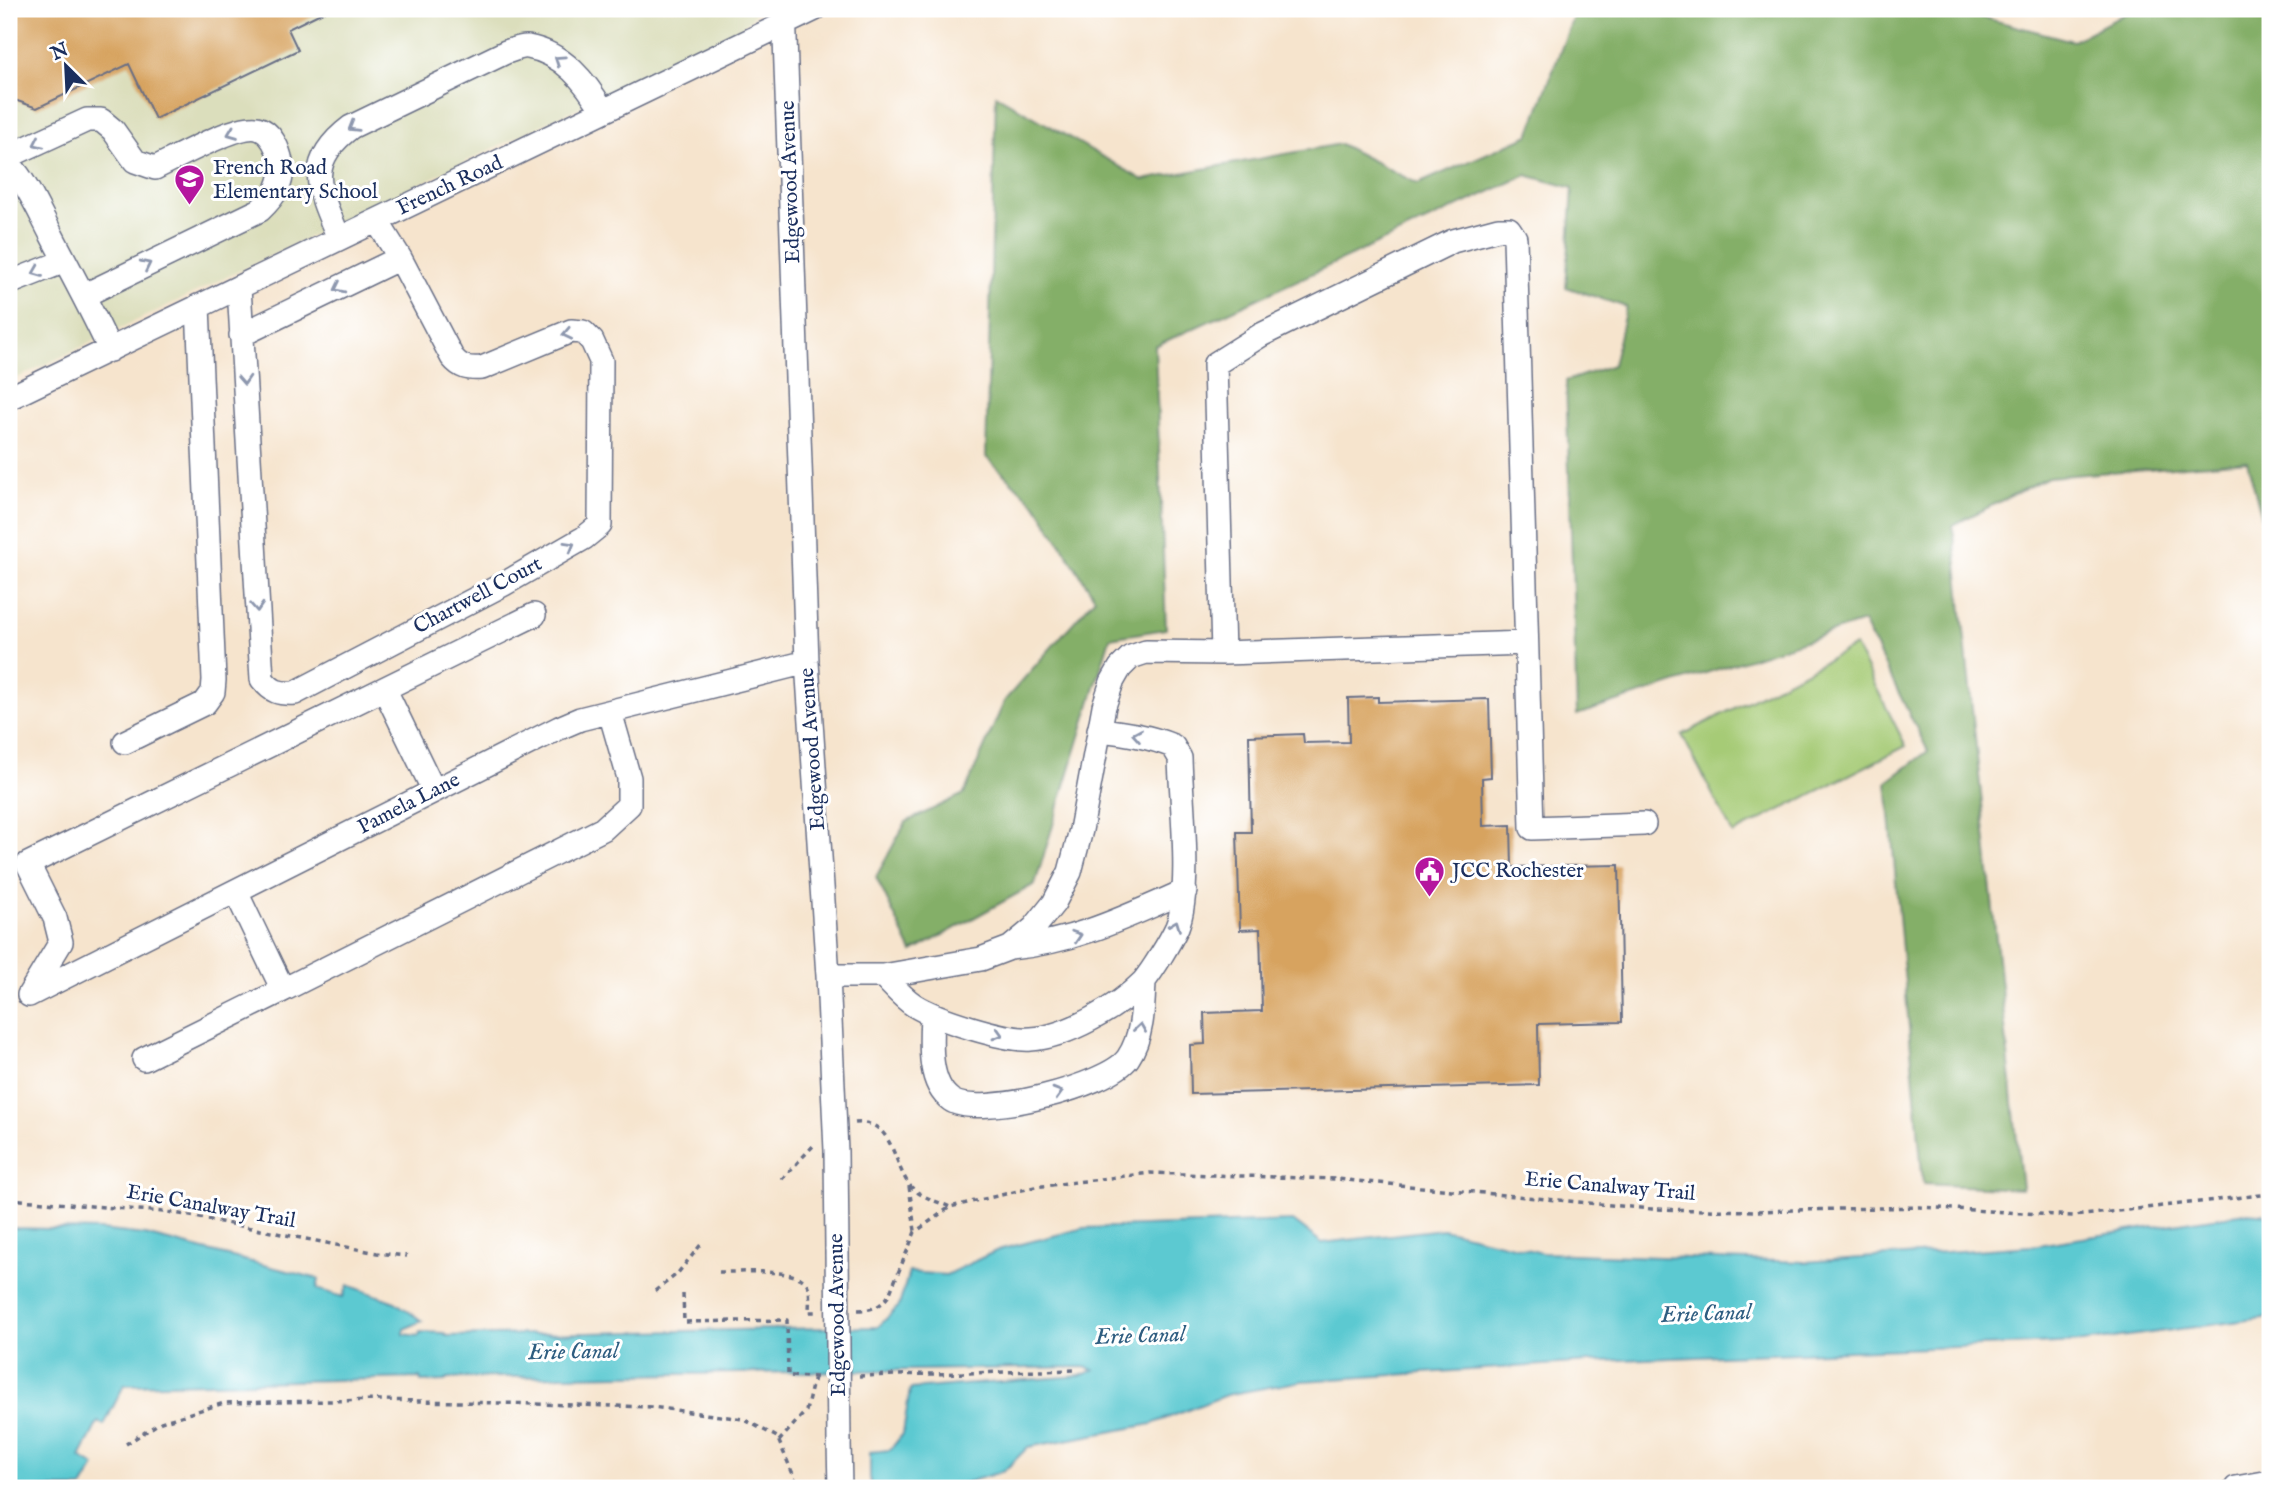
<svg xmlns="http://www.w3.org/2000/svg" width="2279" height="1497" font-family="'IM FELL English',serif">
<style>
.built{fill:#dbdebc}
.green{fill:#a6cb76;stroke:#607d6a;stroke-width:2}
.forest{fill:#84af67;stroke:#506f62;stroke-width:2}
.water{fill:#5cc9d1;stroke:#3c7c98;stroke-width:2}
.building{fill:#d7a35e}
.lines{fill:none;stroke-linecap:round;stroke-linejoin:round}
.minor-casing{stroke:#686e85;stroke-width:26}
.path{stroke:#686e85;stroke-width:3.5;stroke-dasharray:5 5;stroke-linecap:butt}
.minor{stroke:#fff;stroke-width:23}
.minor-bridge-casing{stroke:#686e85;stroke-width:26;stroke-linecap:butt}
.minor-bridge{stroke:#fff;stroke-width:23}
.oneway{stroke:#8d97ae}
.labels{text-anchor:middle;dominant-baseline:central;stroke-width:6;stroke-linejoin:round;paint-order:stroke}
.poi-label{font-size:21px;fill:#1b2f5e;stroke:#fff;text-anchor:start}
.street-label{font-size:21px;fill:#1b2f5e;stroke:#fff}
.water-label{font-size:23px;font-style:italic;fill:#2e5d80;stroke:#fff}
</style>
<rect width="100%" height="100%" fill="#fff"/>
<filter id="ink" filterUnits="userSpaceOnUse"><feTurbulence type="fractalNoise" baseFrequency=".0143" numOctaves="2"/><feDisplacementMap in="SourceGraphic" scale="14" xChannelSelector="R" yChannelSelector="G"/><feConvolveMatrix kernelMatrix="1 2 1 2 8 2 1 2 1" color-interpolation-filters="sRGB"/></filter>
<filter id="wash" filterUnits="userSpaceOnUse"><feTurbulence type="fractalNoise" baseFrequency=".00686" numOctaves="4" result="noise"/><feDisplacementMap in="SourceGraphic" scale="28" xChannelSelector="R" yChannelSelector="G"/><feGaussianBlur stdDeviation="1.57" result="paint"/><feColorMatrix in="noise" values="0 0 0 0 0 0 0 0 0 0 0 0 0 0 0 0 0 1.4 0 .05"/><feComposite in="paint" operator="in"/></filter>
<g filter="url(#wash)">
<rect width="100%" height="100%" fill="#f6e4cd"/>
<path class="built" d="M9,9H758L750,20L735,32L9,382Z"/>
<path class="green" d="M1855,646L1906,746L1733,834L1682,735Z"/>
<path class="forest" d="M1572,9H1950L2073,41L2134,9H2270V548L2247,461L2048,477L1953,525L2022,1189L1923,1184L1887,782L1928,751L1863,622L1577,715L1566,381L1613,365L1626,307L1566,287L1573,188L1526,175L1155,346L1166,629L1110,638L1035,884L912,952L876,877L906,822L964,794L1005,700L1095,598L1036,505L986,457L996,95L1143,180L1340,144L1418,184L1529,135L1573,17Z"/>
<path class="water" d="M2245,1213L2270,1215V1317L2083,1342L1620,1360L1302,1381L1226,1395L1152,1424L1028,1447L1004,1471L948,1488H870V1452L890,1450L903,1434L910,1389L1080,1376L1094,1370L1084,1367L448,1378L445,1381L421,1382L420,1378L124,1385L104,1425L98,1422L80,1457L95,1466L82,1488H9V1228L100,1230L145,1235L319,1279L317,1289L343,1297L348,1285L395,1302L422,1321L404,1329V1334L419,1336L420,1332L444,1333L446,1336L878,1327L899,1306L909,1272L946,1275L998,1250L1084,1228L1293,1221L1322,1243L1443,1229L1542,1253L1805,1262L2031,1246Z"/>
<g id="blocks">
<path class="building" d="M9,9H329L288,29L298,50L155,119L129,64L37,108L9,98Z
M1378,697V702L1489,699L1491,777L1482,778L1483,826L1511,825L1512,867L1619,865L1622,1022L1538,1024L1539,1085L1191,1094L1190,1045L1205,1044L1204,1013L1262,1011L1260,929L1240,930L1237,832H1251L1249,736L1303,734L1304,743L1349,742L1348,698Z"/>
</g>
</g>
<g filter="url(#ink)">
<use href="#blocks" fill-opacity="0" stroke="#686e85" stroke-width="2"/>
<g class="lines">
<defs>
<path id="minor" d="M784,9L807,662L828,976L836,1151L837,1250
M9,156L87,120H101L113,130L135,161L155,168C176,158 237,124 257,128C271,131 279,150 281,162C284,183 275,196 260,210L85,295
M9,164C27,183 39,211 51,234C71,273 92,310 110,350
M339,238C319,191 303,163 351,127L506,52C513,50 521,46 528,47C563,53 586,82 603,111
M9,283L65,261
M239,287L262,679C272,692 279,694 295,693L504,584L584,538L600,525L601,361L592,341L583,332L571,331L482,368C468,369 461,368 452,357L400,258L377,221
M241,335L400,258
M9,398L815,9
M1223,653L1215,364L1261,335L1453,241L1498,229H1509L1515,238L1532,828L1644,824
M385,690L434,791
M125,742L205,703L213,692L214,680L198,306
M236,892L283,990L603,829L629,805V778L610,712
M1010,948C1075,942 1126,917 1185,891
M828,976H883L981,959L1010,948L1034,928L1054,903L1070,872L1081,830L1104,706L1112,682L1120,668L1131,657L1146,652L1223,653L1526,643
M883,976C893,986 903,998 914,1005C936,1019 1006,1041 1031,1039C1067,1037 1118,1007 1143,982C1153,970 1170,942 1177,927C1192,890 1181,801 1180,758L1173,746C1148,736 1126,733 1099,730
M29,995L559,728L580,719L807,662
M29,995L61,942L55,918L28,864L534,615
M932,1015C931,1041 927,1083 951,1100C979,1119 1109,1086 1128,1058C1143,1036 1143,1007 1144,981
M144,1059L283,990
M839,1442L840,1488
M2236,1488L2270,1482"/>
</defs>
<use href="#minor" class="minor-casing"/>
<path class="path" d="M855,1123C892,1119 892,1159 908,1183C917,1196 936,1201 950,1207
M782,1179L814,1145
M909,1186L915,1231
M9,1199L175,1213L377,1253L407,1256
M719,1272C738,1273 796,1267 807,1284C811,1291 809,1304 809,1312H818
M655,1291L677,1274L703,1242
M683,1294L684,1322L787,1320L788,1376L816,1377
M858,1310C872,1310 881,1307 889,1295L915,1232L950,1207L1035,1187L1150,1173L1336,1179L1652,1209L1757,1211L1920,1207L2074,1216L2270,1194
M859,1376L1076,1370
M779,1441L806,1411L814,1377
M126,1444L161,1422L224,1403L382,1400L652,1407L743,1419L777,1437L799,1488"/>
<use href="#minor" class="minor"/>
<defs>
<path id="minor-bridge" d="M837,1250L839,1442"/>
</defs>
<use href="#minor-bridge" class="minor-bridge-casing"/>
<use href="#minor-bridge" class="minor-bridge"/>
</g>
<defs><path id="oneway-chevron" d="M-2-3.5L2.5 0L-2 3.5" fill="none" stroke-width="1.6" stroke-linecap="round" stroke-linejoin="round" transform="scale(1.75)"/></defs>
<g class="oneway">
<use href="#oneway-chevron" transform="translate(559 60) rotate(-146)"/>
<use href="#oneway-chevron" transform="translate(353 127) rotate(149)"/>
<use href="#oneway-chevron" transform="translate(232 133) rotate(159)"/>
<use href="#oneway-chevron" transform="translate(38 143) rotate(155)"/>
<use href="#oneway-chevron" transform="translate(146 265) rotate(-26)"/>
<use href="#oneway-chevron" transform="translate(37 272) rotate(158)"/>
<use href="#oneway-chevron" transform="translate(339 288) rotate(154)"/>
<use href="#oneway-chevron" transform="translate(567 334) rotate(168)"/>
<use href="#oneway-chevron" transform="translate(244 380) rotate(87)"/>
<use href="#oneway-chevron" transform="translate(570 546) rotate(-30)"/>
<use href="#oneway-chevron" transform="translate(257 607) rotate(87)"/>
<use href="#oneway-chevron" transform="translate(1137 735) rotate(-170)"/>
<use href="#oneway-chevron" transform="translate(1175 925) rotate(-69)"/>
<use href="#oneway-chevron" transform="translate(1077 936) rotate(-18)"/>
<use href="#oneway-chevron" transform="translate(1140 1028) rotate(-82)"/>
<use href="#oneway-chevron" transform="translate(998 1034) rotate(16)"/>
<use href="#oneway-chevron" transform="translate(1058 1093) rotate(-16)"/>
</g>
</g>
<defs>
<symbol id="school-pin" viewBox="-11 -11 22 30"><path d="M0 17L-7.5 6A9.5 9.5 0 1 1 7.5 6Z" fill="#b5179e" stroke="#fff"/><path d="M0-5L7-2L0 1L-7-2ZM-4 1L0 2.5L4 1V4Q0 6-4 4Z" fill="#fff"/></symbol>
<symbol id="civic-pin" viewBox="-11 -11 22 30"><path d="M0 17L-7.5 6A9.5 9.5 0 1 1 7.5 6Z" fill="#b5179e" stroke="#fff"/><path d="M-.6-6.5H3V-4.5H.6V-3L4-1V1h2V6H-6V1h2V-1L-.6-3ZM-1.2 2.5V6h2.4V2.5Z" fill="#fff"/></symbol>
</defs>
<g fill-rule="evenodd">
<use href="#school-pin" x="172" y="162" width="35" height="47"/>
<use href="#civic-pin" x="1412" y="854" width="35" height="47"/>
</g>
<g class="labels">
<g class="poi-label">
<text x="213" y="168">French Road<tspan x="213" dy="24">Elementary School</tspan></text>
<text x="1452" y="871">JCC Rochester</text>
</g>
<g class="street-label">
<text transform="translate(791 182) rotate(-92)">Edgewood Avenue</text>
<text transform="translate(450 186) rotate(-25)">French Road</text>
<text transform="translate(478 596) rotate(-28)">Chartwell Court</text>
<text transform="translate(813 749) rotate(-94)">Edgewood Avenue</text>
<text transform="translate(409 804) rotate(-27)">Pamela Lane</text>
<text transform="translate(1610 1187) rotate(5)">Erie Canalway Trail</text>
<text transform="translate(211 1207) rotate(10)">Erie Canalway Trail</text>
<text transform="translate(838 1315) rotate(-91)">Edgewood Avenue</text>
</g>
<g class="water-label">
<text transform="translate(1706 1314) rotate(-2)">Erie Canal</text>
<text transform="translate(1140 1336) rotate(-2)">Erie Canal</text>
<text transform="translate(573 1352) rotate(-1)">Erie Canal</text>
</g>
</g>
<rect width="2279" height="1497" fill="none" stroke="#fff" stroke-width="35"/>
<g transform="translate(66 66) rotate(336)" stroke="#ffffff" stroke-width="5" paint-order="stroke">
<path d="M0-5L12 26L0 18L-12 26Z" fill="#1b2f5e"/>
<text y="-10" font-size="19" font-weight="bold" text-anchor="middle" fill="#1b2f5e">N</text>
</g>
</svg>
